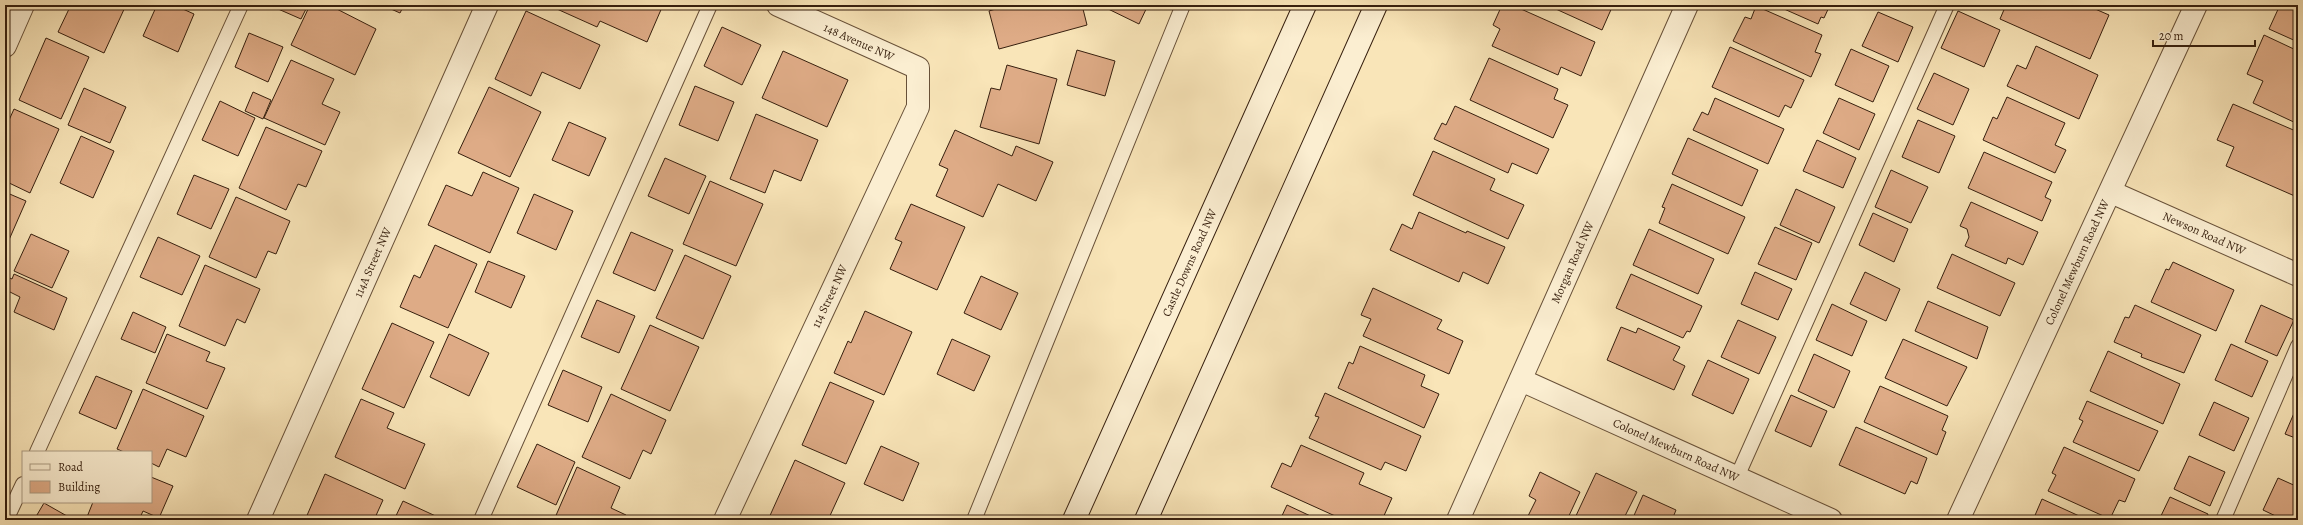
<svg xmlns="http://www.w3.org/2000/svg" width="2303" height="525" font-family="Alegreya,serif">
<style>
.building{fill:#deab86;stroke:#361f0e}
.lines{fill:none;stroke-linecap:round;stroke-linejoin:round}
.service-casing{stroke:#675038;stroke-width:16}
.minor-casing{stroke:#675038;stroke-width:24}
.secondary-casing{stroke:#361f0e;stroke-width:24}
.service{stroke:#fbeed1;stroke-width:14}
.minor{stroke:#fbeed1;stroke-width:22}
.secondary{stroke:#fbeed1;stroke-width:22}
.labels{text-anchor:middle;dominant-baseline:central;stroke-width:3.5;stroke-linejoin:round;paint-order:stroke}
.street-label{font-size:12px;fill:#361f0e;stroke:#fbeed1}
</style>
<rect width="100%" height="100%" fill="#f9e5b8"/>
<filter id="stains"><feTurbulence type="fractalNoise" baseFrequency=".005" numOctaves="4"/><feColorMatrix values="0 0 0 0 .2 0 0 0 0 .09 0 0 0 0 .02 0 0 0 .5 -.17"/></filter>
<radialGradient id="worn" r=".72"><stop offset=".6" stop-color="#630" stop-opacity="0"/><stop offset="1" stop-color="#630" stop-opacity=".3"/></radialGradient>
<path class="building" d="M61,5H126L104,53L58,32L69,9Z
M157,5H174L194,14L178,52L143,36Z
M269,5H308L301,19Z
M310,5H329L376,29L355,75L291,45Z
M382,5H404L400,13Z
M548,5H663L647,42L600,21L597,27Z
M1082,5L1087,25L999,49L989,11L1009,5Z
M1100,5H1148L1139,24Z
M1502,5H1512L1595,42L1581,76L1561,67L1558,75L1492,46L1500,29L1493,25Z
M1547,5H1613L1602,30Z
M1775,5H1830L1824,18L1821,17L1818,24Z
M2006,5H2086L2109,15L2090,59L2000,19Z
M2280,5H2298V42L2269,29Z
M1756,6L1822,35L1815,52L1821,54L1811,77L1733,41L1745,17L1751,19Z
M526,11L600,45L580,89L542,72L531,96L495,79Z
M1958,11L2000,30L1984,67L1941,48Z
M1878,12L1913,27L1898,62L1862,46Z
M722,27L761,45L742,85L704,66Z
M249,33L283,47L268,82L235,67Z
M2264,35L2298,51V124L2253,103L2263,81L2247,74Z
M46,38L89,57L61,119L19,100Z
M2036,46L2098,75L2079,119L2007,86L2017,65L2026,69Z
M1730,47L1804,80L1791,108L1785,105L1779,117L1712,87Z
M1851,49L1889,66L1873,102L1835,85Z
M1077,50L1115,61L1105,96L1067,85Z
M783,51L848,80L827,127L762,98Z
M1489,58L1558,89L1554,99L1568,105L1553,138L1470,100Z
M291,60L334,79L322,104L340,112L325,145L264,118Z
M1007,65L1057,79L1039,144L980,127L991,88L1000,90Z
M1934,73L1969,89L1953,125L1917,109Z
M695,86L734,102L718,141L679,125Z
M489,87L541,112L510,177L458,153Z
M84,88L126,107L110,143L68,125Z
M253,92L271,100L263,119L245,111Z
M2007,97L2065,123L2055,145L2066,150L2055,173L1983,140L1993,117L1997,119Z
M1715,98L1784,129L1768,164L1693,130L1702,112L1708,115Z
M1839,98L1875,114L1859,150L1823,133Z
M220,101L255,118L238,156L202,140Z
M2233,104L2298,132L2297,197L2226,166L2234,147L2217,140Z
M1455,106L1549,149L1537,174L1512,163L1508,173L1434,139L1442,123L1446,125Z
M14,109L59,129L30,193L5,181V129Z
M756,114L818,140L801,181L774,170L765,193L730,179Z
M1918,120L1955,136L1939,173L1902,157Z
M569,122L606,138L589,176L552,160Z
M266,127L322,151L306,187L298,184L286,210L239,188Z
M955,130L1012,156L1016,146L1053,162L1036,201L998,184L983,217L936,196L948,169L939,165Z
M81,136L114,151L93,198L60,183Z
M1688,138L1758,170L1742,206L1672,174Z
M1817,140L1856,158L1843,188L1803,171Z
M1433,151L1495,179L1490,190L1524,205L1508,239L1413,195Z
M1984,152L2052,182L2045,197L2051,200L2042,221L1968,188Z
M665,158L706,176L689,214L648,196Z
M1891,170L1928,187L1911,223L1875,207Z
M483,172L519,188L490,253L428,225L446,185L472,196Z
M194,175L229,189L211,229L177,214Z
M710,181L763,204L736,266L683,244Z
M1672,184L1745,217L1728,254L1659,223L1665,208L1662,207Z
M1796,189L1835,207L1819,243L1780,225Z
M5,192L26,201L5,249Z
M534,194L573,211L556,250L517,233Z
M236,197L290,221L276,254L268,251L256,278L209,257Z
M1971,202L2038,232L2023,265L2008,258L2006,264L1965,246L1969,237L1967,229L1960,226Z
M911,204L965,227L937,290L890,269L902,242L895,239Z
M1419,212L1466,233L1467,231L1505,247L1488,284L1463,272L1459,282L1390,250L1402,224L1412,229Z
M1873,213L1908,229L1894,262L1859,245Z
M1775,227L1812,243L1796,280L1758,264Z
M1649,229L1714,259L1698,294L1633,265Z
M631,232L673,250L655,291L613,273Z
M31,234L69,251L52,288L14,271Z
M158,237L200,256L182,295L140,277Z
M435,245L477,264L448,328L400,307L414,275L420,278Z
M1952,254L2015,283L2000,316L1937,288Z
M685,255L731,276L703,339L656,318Z
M488,261L525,276L511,308L475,292Z
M2173,262L2234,290L2216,331L2151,302L2166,269L2169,270Z
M205,265L260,289L245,323L237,319L225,346L179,326Z
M1755,272L1792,289L1778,320L1741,304Z
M1865,272L1900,289L1886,321L1850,304Z
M14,274L67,298L54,330L14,312L20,297L8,291L5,298V276L12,279Z
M1631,274L1702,306L1690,332L1687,331L1683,338L1616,308Z
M981,276L1018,293L1001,330L964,313Z
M1373,288L1442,320L1437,329L1463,341L1449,374L1363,336L1371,319L1361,315Z
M597,300L635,316L619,353L581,337Z
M1928,301L1988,327L1977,359L1915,331Z
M1832,304L1867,321L1852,356L1816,340Z
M2135,305L2201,335L2184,373L2141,357L2142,354L2114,342L2125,317L2129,318Z
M2261,305L2294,320L2277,356L2245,342Z
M865,311L912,332L884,395L834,373L848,341L851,343Z
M133,312L166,327L155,353L121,339Z
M1738,320L1776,337L1759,374L1721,357Z
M392,323L434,342L404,408L362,389Z
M650,325L699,347L670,411L621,389Z
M1621,327L1636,333L1638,328L1680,347L1673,360L1685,366L1674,390L1607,360Z
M167,334L210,352L206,361L225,368L207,409L146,383Z
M449,334L489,353L469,396L430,377Z
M952,339L990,356L974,391L937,374Z
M1903,339L1967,367L1947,406L1885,378Z
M2231,344L2268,361L2252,397L2215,380Z
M1360,346L1425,375L1421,386L1439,394L1424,428L1338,388L1349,362L1353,364Z
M2108,351L2180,384L2163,424L2090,391Z
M1814,354L1850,371L1834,408L1798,391Z
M1708,360L1749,379L1733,414L1692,395Z
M563,370L602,387L588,422L548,405Z
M96,376L132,391L116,429L79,413Z
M830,382L874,401L846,464L802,445Z
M1880,386L1948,416L1942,430L1946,432L1937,455L1864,422Z
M143,389L204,416L186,457L167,449L159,467L151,463V452H124L117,449Z
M1325,393L1421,436L1406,471L1385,462L1381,470L1309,438L1319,417L1315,416Z
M611,394L666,420L651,454L643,450L630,479L582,457Z
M1791,395L1827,411L1811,447L1775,431Z
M361,399L394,413L387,428L425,444L405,489L335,457Z
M2087,401L2158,431L2139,471L2073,442L2083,421L2079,419Z
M2214,402L2249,418L2234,451L2199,435Z
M2298,404V439L2285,434Z
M1856,427L1927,458L1917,484L1911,481L1905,494L1839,465Z
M537,444L575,462L556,505L517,487Z
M1301,445L1364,473L1359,484L1392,498L1382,520H1344L1271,487L1282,463L1291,467Z
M881,446L919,463L903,501L864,484Z
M2064,447L2135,479L2125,502L2119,500L2110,519L2048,491L2056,475L2052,473Z
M2189,456L2225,472L2210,506L2174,489Z
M795,460L845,483L828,520H768Z
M577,467L620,487L611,508L626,515L624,520H554Z
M1540,472L1580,492L1567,520H1526L1536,500L1529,496Z
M1596,473L1637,492L1623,520H1574Z
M325,474L383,500L374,520H305Z
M151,477L173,486L159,518L143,511L139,520H94L87,517L93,502H151Z
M2278,478L2298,487V520H2284L2263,510Z
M1643,495L1676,510L1672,520H1632Z
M2170,497L2208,514L2206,520H2159Z
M2042,499L2088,520H2033Z
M403,501L440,518L439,520H394Z
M44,503L74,520H34Z
M1287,505L1319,520H1280Z"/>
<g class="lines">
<defs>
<path id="service" d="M37,452L241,5
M1737,477L1947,5
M6,520L23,484
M481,520L710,5
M974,520L1183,5
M2223,520L2298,346"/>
<g id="minor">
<path d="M5,46L23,5"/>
<path id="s1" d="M2111,192L2298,275"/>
<path id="s2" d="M1521,380L1831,520"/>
<path id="s3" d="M258,520L487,5"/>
<path id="s4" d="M725,520L918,107V68L778,5"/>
<path id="s5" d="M1458,520L1687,5"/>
<path id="s6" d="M1958,520L2196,5"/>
</g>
<g id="secondary">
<path id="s7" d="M1074,520L1305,5"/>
<path d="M1146,520L1376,5"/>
</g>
</defs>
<use href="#service" class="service-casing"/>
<use href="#minor" class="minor-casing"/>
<use href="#secondary" class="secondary-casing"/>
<use href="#service" class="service"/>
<use href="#minor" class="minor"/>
<use href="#secondary" class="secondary"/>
</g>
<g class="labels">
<g class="street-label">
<text transform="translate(859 42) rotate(24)">148 Avenue NW</text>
<text stroke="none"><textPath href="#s1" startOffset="102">Newson Road NW</textPath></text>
<text stroke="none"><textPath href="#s3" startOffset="282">114A Street NW</textPath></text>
<text stroke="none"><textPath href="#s7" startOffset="282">Castle Downs Road NW</textPath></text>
<text stroke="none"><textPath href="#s5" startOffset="282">Morgan Road NW</textPath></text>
<text stroke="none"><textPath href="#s6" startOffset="284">Colonel Mewburn Road NW</textPath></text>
<text stroke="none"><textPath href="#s4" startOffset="247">114 Street NW</textPath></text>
<text stroke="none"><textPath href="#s2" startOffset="170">Colonel Mewburn Road NW</textPath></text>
</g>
</g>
<rect width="2303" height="525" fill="none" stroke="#f9e5b8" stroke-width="20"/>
<rect x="6" y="6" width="2291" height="513" fill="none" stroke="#361f0e" stroke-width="2"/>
<rect x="10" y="10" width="2283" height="505" fill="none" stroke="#361f0e"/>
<rect x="22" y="451" width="130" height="52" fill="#fbeed1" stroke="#ac9b83"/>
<rect x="30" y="464" width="20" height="6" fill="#fbeed1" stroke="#ac9b83"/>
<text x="58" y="471" font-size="12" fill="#361f0e">Road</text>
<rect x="30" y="481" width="20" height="12" fill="#deab86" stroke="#ac9b83"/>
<text x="58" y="491" font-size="12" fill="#361f0e">Building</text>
<path d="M2153 40v6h102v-6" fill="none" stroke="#361f0e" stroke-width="2"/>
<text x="2159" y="40" font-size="12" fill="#361f0e" stroke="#fbeed1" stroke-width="3" paint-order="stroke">20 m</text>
<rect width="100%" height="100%" filter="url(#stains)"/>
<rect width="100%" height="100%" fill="url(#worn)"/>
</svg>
